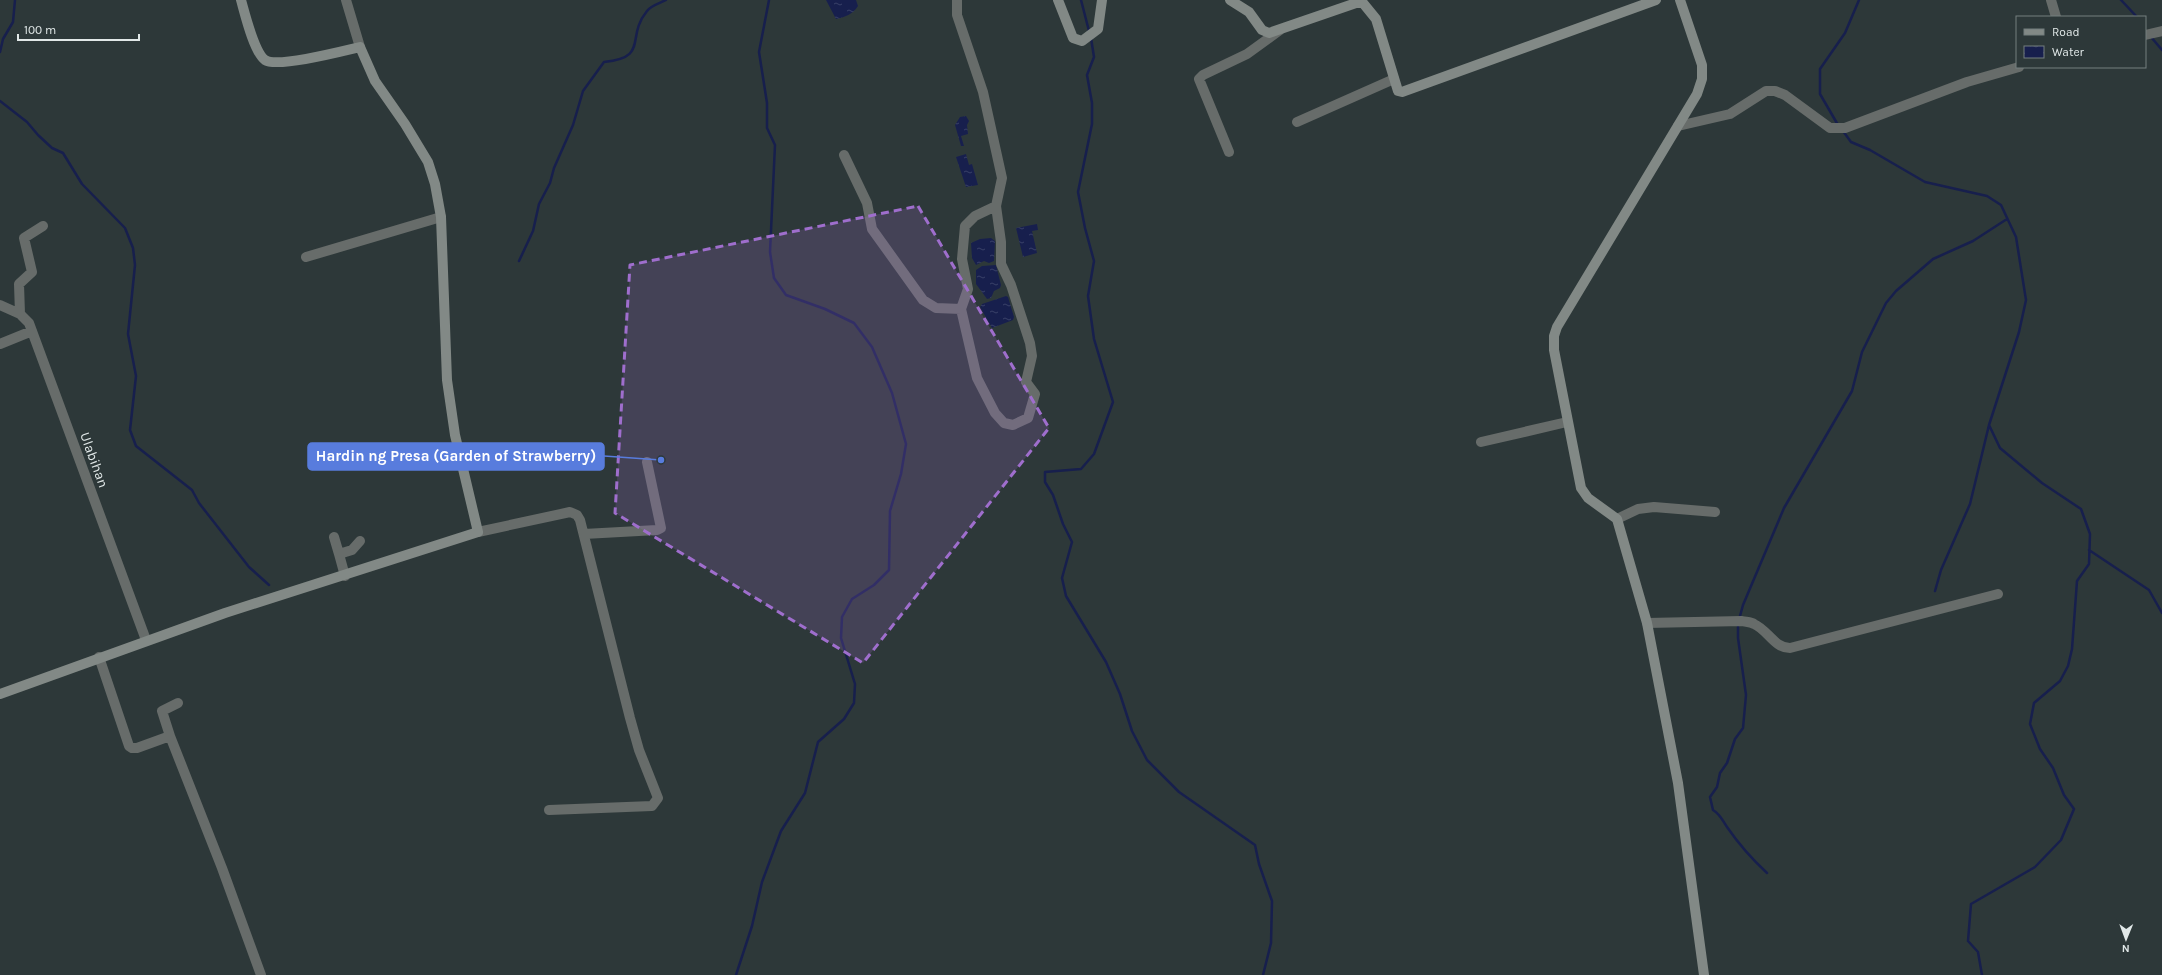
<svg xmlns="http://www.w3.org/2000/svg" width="2162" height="975" font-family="Karla,sans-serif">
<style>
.water{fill:url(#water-ripples)}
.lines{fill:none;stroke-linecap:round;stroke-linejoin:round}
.stream{stroke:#171f4d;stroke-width:2.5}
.street{stroke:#676c6a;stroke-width:10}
.secondary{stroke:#828986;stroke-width:10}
.marked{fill:#9f6ecd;fill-opacity:0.2;stroke:#9f6ecd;stroke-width:3;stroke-dasharray:8 5;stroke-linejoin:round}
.labels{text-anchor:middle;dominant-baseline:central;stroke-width:3;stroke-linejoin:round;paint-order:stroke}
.street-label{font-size:14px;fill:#e1e8e8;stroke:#2d3839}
.leader{fill:none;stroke:#587cdd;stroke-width:1.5}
.callout-dot{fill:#587cdd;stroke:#2d3839;stroke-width:1.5}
.callout{fill:#587cdd;stroke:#587cdd;stroke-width:1.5}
.callout-label{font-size:15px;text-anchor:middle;font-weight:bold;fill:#fff}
</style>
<defs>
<pattern id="water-ripples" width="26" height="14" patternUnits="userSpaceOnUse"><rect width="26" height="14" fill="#171f4d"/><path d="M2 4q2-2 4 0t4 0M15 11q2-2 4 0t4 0" fill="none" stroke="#384067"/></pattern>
</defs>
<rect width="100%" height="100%" fill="#2d3839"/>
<path class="water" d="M826,0H856L858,6C853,14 846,17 836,19Z
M966,116L969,121L967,125L968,134L961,136L964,146H961L955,125L960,117Z
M966,154L969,165L972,164L978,185L966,187L956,157Z
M1037,224L1038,230L1032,231L1037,253L1023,257L1016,228Z
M991,238L995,241L994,261L989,263L984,261L976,265L972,258L971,243L980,239Z
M996,265L1001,285L1000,288L994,291L991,298L987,299L976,284V270L982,266Z
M1006,296L1008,297L1014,317L1013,320L992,328L980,307L982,304Z"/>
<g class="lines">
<path class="stream" d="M1081,0L1089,31
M2121,0L2137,17
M2151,37L2162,50
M1091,38L1094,57L1087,75L1092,103V124L1078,192L1085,228L1094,261L1088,296L1094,339L1113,402L1094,454L1081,469L1045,472V482L1053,495L1063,524L1072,542L1062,578L1066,596L1106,662L1120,694L1132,731L1147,760L1179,792L1255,845L1259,864L1272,901L1271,943L1263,975
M0,52L3,39L13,22L15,0
M0,101L27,122L38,135L52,148L63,153L82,184L125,228L133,248L135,265L128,334L136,376L130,430L136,446L192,490L199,503L249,567L269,585
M1838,125L1820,94V69L1845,33L1859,0
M1843,131L1851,142L1870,150L1925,182L1987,196L2001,205L2016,237L2026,300L2019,332L1989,425L2000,448L2042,483L2081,509L2090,534L2089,564L2077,581L2072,649L2068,666L2060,681L2034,703L2030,724L2040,749L2053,768L2064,795L2074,809L2061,840L2035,867L1971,904L1968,941L1978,952L1982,975
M519,261L533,231L539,204L550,183L554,168L573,125L583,91L604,62C650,57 625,38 647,11C650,6 660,3 666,0
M2089,550L2149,590L2162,613
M1935,591L1941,570L1970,504L1989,425
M1740,616L1743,605L1784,508L1852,391L1862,352L1886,303L1896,291L1933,259L1973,241L2007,219
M1738,627V638L1746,695L1743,728L1735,739L1727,763L1720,773L1717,787L1710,797L1713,810C1721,815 1722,820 1727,827C1738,843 1753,860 1767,873
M736,975L752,926L762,882L781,831L805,793L818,742L844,719L854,703L855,684L841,638L842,617L852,599L874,585L889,570L890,511L901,474L906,444L892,393L872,347L854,323L825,309L786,295L774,278L770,252L775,145L767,128V103L759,52L769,0"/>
<path class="street" d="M346,0L360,47
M957,0V15L983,92L1002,178L996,206L1001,242V264L1011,285L1030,343L1032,356L1026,382L1035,394L1028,418L1013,425L1004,423L995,413L977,378L961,309L968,289L962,259L965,226L975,216L996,206
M2051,0L2056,17
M2145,35L2162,31
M1297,122L1394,79
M1678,126L1730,114L1766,91H1775L1785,95L1830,128H1845L1967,82L2019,67
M1229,152L1199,79L1203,75L1247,54L1280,30
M844,155L867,203L872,229L923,300L936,308L961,309
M306,257L441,217
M0,305L20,314L29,323L146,640
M20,314L19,284L32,272L24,238L43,226
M0,344L32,331
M1481,442L1567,422
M1617,519L1638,509L1654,507L1715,512
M478,532L570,512L577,515L580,520L630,718L639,750L658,798L652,806L549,810
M584,534L657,530L661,528L647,462
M334,537L339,554
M345,576L339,554L352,550L360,541
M1647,623L1742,621C1746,622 1751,622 1754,624C1768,630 1774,648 1790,648L1998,594
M99,657L129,746L132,748H137L170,736L222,868L261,975
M170,736L162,711L178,703"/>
<path class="secondary" d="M1058,0L1073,38L1082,41L1098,29L1102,0
M1230,0L1249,12L1262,30L1269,33L1356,3H1363L1376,19L1398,91L1402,92L1656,0
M1680,0L1702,65V79L1697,94L1557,327L1554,336V350L1581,488L1588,498L1617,519L1647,623L1678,783L1704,975
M0,694L225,613L478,532L455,435L447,380L441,217L435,184L428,162L405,124L375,81L360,47C343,51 277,68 265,60C254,52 245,14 241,0"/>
</g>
<path class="marked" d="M918,206L1049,428L863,663L615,513L630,265Z"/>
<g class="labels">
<g class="street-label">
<text transform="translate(94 460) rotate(70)">Ulabihan</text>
</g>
</g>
<path class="leader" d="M661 460L604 456"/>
<circle class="callout-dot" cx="661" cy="460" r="4"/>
<rect class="callout" x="308" y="443" width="296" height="27" rx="4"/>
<g class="callout-label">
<text x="456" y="461">Hardin ng Presa (Garden of Strawberry)</text>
</g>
<rect x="2016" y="16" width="130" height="52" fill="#2d3839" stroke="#757e7f"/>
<rect x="2024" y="29" width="20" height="6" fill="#828986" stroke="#757e7f"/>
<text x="2052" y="36" font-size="12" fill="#e1e8e8">Road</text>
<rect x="2024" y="46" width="20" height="12" fill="url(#water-ripples)" stroke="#757e7f"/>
<text x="2052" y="56" font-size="12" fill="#e1e8e8">Water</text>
<g transform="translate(2126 939) rotate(181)" stroke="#2d3839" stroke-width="3" paint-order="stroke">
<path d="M0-3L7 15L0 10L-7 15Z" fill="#e1e8e8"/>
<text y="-6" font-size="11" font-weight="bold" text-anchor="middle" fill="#e1e8e8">N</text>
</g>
<path d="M18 34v6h121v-6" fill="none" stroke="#e1e8e8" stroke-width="2"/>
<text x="24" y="34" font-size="12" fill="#e1e8e8" stroke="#2d3839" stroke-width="3" paint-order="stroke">100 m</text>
</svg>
